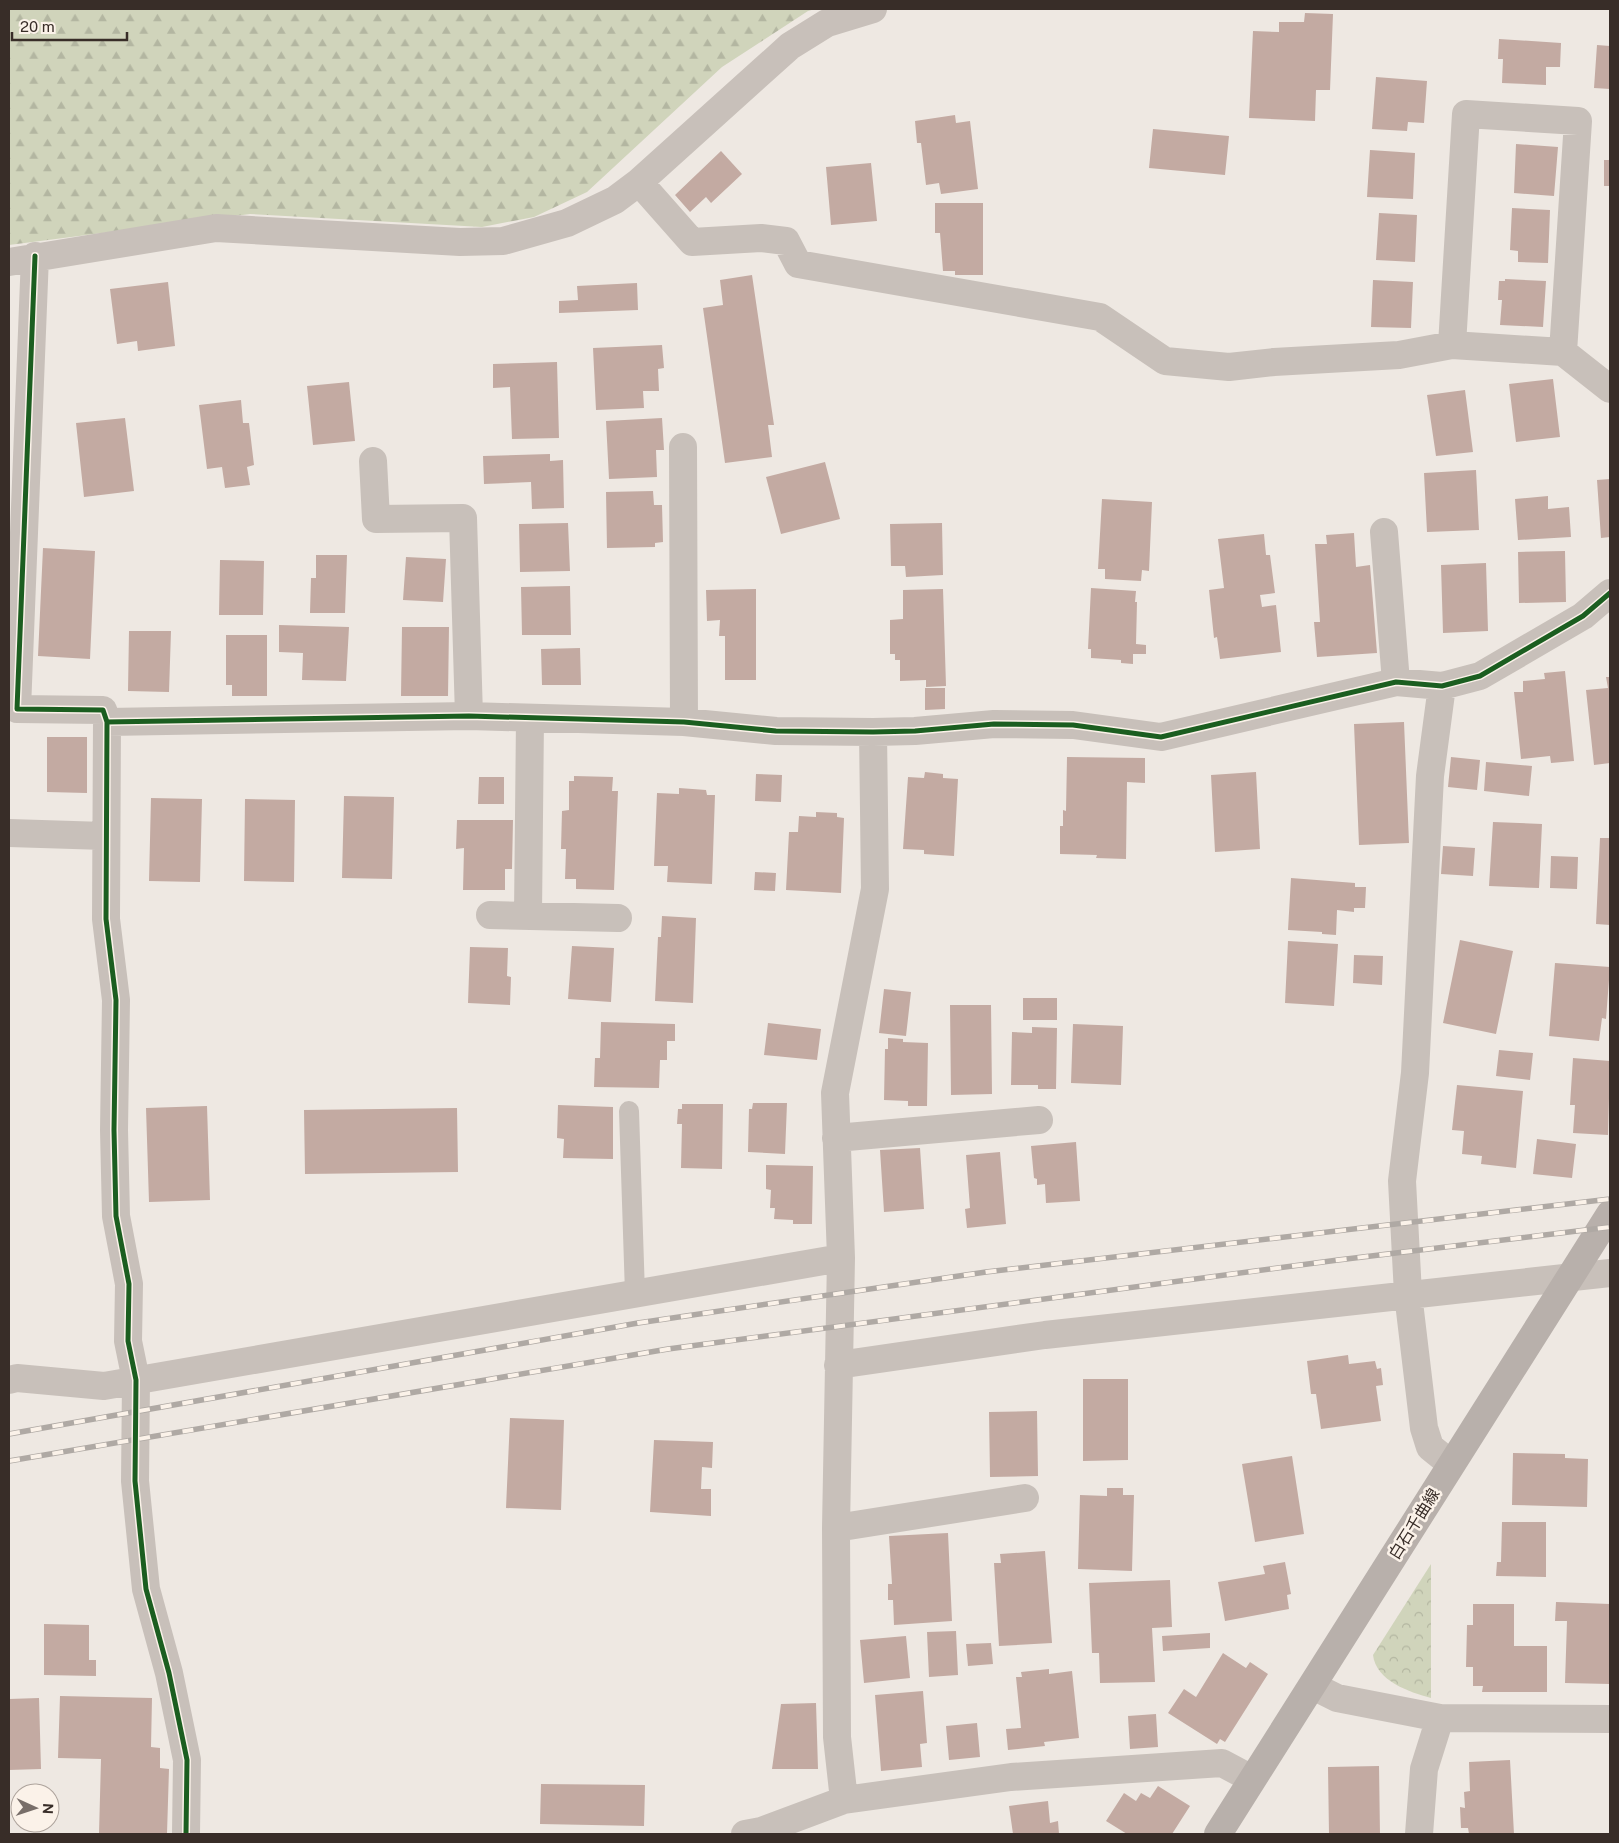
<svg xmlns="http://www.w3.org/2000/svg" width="1619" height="1843" font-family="'Public Sans','Noto Sans JP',sans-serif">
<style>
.forest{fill:url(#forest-firs)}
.park{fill:url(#park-crowns)}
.building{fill:#c3aaa2}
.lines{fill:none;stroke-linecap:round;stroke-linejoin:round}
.service{stroke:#c8c0ba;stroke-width:20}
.minor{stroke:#c8c0ba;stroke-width:28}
.secondary{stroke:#b8b0ab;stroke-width:28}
.rail-casing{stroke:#afa9a4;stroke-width:5.5}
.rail{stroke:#fbf2e9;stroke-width:4;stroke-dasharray:11;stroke-linecap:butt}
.cycleway-casing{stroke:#fbf2e9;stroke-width:8}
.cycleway{stroke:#1b5e20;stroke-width:5}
.labels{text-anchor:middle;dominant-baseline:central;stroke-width:5;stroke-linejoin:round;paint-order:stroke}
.street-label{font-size:16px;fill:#382d28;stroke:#fbf2e9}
</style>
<defs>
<pattern id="forest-firs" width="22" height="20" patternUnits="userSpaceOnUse" patternTransform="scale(1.25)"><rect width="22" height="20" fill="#d0d4bb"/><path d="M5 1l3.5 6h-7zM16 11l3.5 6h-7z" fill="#b3b6a1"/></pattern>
<pattern id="park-crowns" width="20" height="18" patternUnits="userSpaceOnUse" patternTransform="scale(1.25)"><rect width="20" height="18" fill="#d0d4bb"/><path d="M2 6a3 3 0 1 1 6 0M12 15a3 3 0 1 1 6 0" fill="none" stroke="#b3b6a1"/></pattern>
</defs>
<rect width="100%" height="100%" fill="#eee8e2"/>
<path class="forest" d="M9,9H815L808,11L722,67L587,192L534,217L482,227L250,214L9,245Z"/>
<path class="park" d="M1431,1564V1698C1409,1692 1376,1681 1373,1655Z"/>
<path class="building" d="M1305,13L1333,14L1330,90H1316L1315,121L1249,118L1253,31L1279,32V22H1304Z
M1499,39L1561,43L1560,67H1546V85L1502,83L1503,59H1498Z
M1597,45L1610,46V89L1594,88Z
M1376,77L1427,81L1424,123L1408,122L1407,131L1372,129Z
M955,115L956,123L970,121L978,189L941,194L939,183L926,185L921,143H917L915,121Z
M1153,129L1229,136L1225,175L1149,168Z
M1516,144L1558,147L1554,196L1514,193Z
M1370,150L1415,153L1413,199L1367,197Z
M721,151L742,174L711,203L706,197L690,212L675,195Z
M1604,160H1610V186H1604Z
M871,163L877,221L831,225L826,167Z
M935,203H983V275H955V271H943L940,233H935Z
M1512,208L1550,210L1548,263L1518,262V251L1510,250Z
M1379,213L1417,215L1415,262L1376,260Z
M752,275L774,425H768L772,457L725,463L703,308L723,305L720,280Z
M1505,279L1546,281L1543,327L1500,325L1502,300H1498L1499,281H1505Z
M1373,280L1413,282L1411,328L1371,327Z
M168,282L175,346L138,351L137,341L117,344L110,289Z
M637,283L638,310L559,313V301L578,300L577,286Z
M662,345L664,368L658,369L659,391H643L644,408L596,410L593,348Z
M557,362L559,438L512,439L510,387L493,388V364Z
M1553,379L1560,437L1516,442L1509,384Z
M349,382L355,441L313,445L307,386Z
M1465,390L1473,452L1436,456L1427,395Z
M241,400L243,423H249L254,465L247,467L250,485L225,488L222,467L207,469L199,405Z
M125,418L134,491L84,497L76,423Z
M662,418L664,450H656L657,477L609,479L606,421Z
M550,454V461L563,460L564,508L532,509L531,482L484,484L483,456Z
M825,462L840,519L781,534L766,477Z
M1476,470L1479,530L1427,532L1424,473Z
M1610,479V537L1601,538L1597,480Z
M653,491L654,505H662L663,542L655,543V547L607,548L606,492Z
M1548,496V509L1569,507L1571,537L1518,540L1515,499Z
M1102,499L1152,502L1149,571L1142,570L1141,581L1105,579V569H1098Z
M568,523L570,571L520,572L519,524Z
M942,523L943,575L906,577L905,566H891L890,524Z
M1354,533L1356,567L1370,565L1377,653L1317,657L1314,622H1320L1315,544H1327L1326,535Z
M1264,534L1266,555H1270L1275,593L1260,595L1262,607L1276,605L1281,652L1220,659L1217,637L1214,638L1209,590L1224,588L1218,539Z
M43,548L95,551L90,659L38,656Z
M1565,551L1566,602L1519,603L1518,552Z
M316,555H347L345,613H310L311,578H316Z
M406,557L446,559L443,602L403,600Z
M220,560L264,561L263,615H219Z
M1486,563L1488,631L1443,633L1441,565Z
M570,586L571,635H522L521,587Z
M1091,588L1136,591L1135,602H1137L1136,644L1146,645V654H1133V664L1121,663V660L1091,658V649H1088Z
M756,589V680H725V636H719L720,620L707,621L706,590Z
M943,589L946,686L926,687V680L900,681V660H895V654H890V620L903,619V590Z
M279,625L349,627L346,681L302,680L303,653L279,652Z
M402,627H449L448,696H401Z
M129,631H171L169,692L128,691Z
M226,635H267V696H232V685H226Z
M580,648L581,685H542L541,649Z
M1565,671L1574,761L1551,763L1550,756L1521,759L1514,692H1523V681L1545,679L1544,673Z
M1606,677H1610V763L1594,765L1586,690L1608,688Z
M925,688H945V709L925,710Z
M1404,722L1409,843L1359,845L1354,724Z
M47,737H87V793L47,792Z
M1067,757L1145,758V783L1127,782L1126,859L1096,858L1097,855L1060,854V826H1063V810L1066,811Z
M1451,757L1480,760L1477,790L1448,787Z
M1486,762L1532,766L1529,796L1484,791Z
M925,772L943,774V778L958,779L954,856L924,854V850L903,849L908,777L924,778Z
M1256,772L1260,849L1215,852L1211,775Z
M756,774L782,775L781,802L755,801Z
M574,776L613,777L612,791H618L614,890L576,889V879H565L566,849H561L562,811L569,810V781H574Z
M479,777H504V804H478Z
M679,788L706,790L707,795H715L712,884L667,882L668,866H654L657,793L679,794Z
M344,796L394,797L392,879L342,878Z
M151,798L202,799L200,882L149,881Z
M245,799L295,800L294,882L244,881Z
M816,812L837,813V817L844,818L841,893L786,890L789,832H798L799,816L816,817Z
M457,820H513L512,869H505V890H463L464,848L456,849Z
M1493,822L1542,824L1539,888L1489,886Z
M1600,838H1610V925L1596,924Z
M1443,846L1475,848L1473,876L1441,874Z
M1551,856L1578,857L1577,889L1550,888Z
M755,872L776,873L775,891L754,890Z
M1291,878L1355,883V887H1366L1365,908H1354V912L1337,910L1336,935L1322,934V932L1288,930Z
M662,916L696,918L693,1003L655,1001L658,937H661Z
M1460,940L1513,951L1496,1034L1443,1023Z
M1288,941L1338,944L1334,1006L1285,1003Z
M572,946L614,948L611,1002L568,999Z
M470,947L508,948L507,976L511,977L510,1005L468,1003Z
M1354,955L1383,956L1382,985L1353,983Z
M1555,963L1610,967L1606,1019L1602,1018L1599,1041L1549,1036Z
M884,989L911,992L906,1036L879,1033Z
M1023,998H1057V1020H1023Z
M950,1005H991L992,1094L951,1095Z
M601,1022L675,1024V1041H667V1060H660L659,1088L594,1087L595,1058H600Z
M768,1023L821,1029L817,1060L764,1055Z
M1073,1024L1123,1026L1121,1085L1071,1083Z
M1032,1027L1057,1028L1056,1089H1038V1085H1011L1012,1032L1032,1033Z
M888,1038L903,1039V1042L928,1043L927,1106H908V1101L884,1100L885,1049H888Z
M1499,1050L1533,1053L1530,1080L1496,1076Z
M1573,1058L1610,1061L1608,1135L1573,1133L1575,1105H1570Z
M1457,1085L1523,1091L1516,1168L1481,1164L1482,1156L1462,1154L1464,1131L1452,1130Z
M753,1103H787L785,1154L748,1152L749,1109H752Z
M682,1104H723L722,1169L681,1168L682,1124H677L678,1109H682Z
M558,1105L613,1107V1159L563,1158L564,1139L557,1138Z
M207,1106L210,1200L149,1202L146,1108Z
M457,1108L458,1172L305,1174L304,1110Z
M1537,1139L1576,1144L1572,1178L1533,1174Z
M1076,1142L1080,1201L1046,1203L1045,1184L1037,1185V1179L1034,1178L1031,1146Z
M920,1148L924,1209L884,1212L880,1150Z
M1000,1152L1006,1224L967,1228L965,1209L970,1208L966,1155Z
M766,1165L813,1166L812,1224H793V1220L774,1219L775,1208H770L771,1190L766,1189Z
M1348,1355L1349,1364L1375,1361L1377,1369L1381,1368L1383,1385L1376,1386L1381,1421L1321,1429L1316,1394H1311L1307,1361Z
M1083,1379H1128V1460L1083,1461Z
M1037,1411L1038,1476L990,1477L989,1412Z
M510,1418L564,1420L561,1510L506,1508Z
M654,1440L713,1442L712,1468L702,1467L701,1489H711V1516L650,1512Z
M1513,1453L1565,1454V1458L1588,1459L1587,1507L1512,1505Z
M1292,1456L1304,1534L1255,1542L1242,1464Z
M1107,1488H1123V1495H1134L1132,1571L1078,1569L1080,1495L1107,1496Z
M1502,1522H1546V1577L1496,1576L1497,1562H1501Z
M948,1533L952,1621L894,1625L893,1600H888V1584H892L889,1536Z
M1045,1551L1052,1643L999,1646L994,1563H1001L1000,1554Z
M1285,1562L1291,1594L1287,1595L1289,1609L1225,1621L1218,1582L1265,1574L1263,1566Z
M1170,1580L1172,1627L1152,1628L1155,1682L1100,1683L1099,1653H1092L1089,1583Z
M1556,1602L1610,1604V1684L1565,1683L1567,1621H1555Z
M1473,1604H1514V1646H1547V1692H1482L1483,1686H1473V1667H1466L1467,1625H1473Z
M44,1624L89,1625V1660H96V1676L44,1675Z
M956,1631L958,1675L929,1677L927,1632Z
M1210,1633V1648L1163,1651L1162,1636Z
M906,1636L910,1678L864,1683L860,1640Z
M991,1643L993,1664L968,1666L966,1644Z
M1223,1653L1246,1668L1250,1662L1268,1674L1225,1742L1220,1739L1217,1744L1168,1713L1184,1689L1196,1697Z
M1049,1669V1674L1072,1671L1079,1738L1044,1742L1045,1746L1008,1750L1006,1729L1021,1728L1016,1677H1022L1021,1672Z
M923,1691L927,1743L920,1744L922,1767L881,1771L875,1695Z
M60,1696L152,1698L151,1747L160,1748V1768L169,1769L167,1834H99L101,1759L58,1758Z
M39,1698L41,1769L9,1770V1699Z
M816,1703L818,1769H772L781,1704Z
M1156,1714L1158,1747L1130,1749L1128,1716Z
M977,1723L980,1757L949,1760L946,1726Z
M1510,1760L1514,1834H1469L1468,1828H1461L1460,1807L1465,1808L1464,1792L1470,1791L1469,1762Z
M1379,1766L1380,1834H1329L1328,1767Z
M541,1784L645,1785L644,1826L540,1824Z
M1158,1786L1190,1806L1172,1834H1127L1106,1821L1124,1793L1136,1801L1141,1793L1150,1798Z
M1048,1801L1050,1823L1058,1821L1059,1834H1013L1009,1806Z"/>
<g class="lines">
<path class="service" d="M629,1111L635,1294"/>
<path class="minor" d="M639,182L692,242L761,238L786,241L798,264L1100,317L1165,361L1229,367L1274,362L1399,355L1452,345L1563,352L1610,389
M35,256L17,709L103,710L107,722L106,919L116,1000L114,1130L116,1216L129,1284L128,1341L136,1380L135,1481L146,1589L169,1673L187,1760L186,1834
M9,262L216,228L460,242L503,241L567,223L615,200L639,182L790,46L827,23L873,9
M1452,345L1466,114L1578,121L1563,352
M683,447L684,722
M373,461L376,519L463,518L469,716
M1384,532L1396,682
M1442,686L1430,776L1415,1073L1402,1181L1408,1294L1424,1428L1430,1447L1451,1464
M107,722L469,716L684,722L776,731L873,732L915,731L994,724L1073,725L1161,737L1396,682L1442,686L1480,676L1583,616L1610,593
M9,833L105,836
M490,915L618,918
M528,915L530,718
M836,1138L1039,1120
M838,1365L1045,1335L1610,1273
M9,1380L17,1378L104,1386L841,1258
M836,1528L1025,1498
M1313,1686L1337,1698L1440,1718L1610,1719
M844,1800L837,1737L836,1528L841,1258L835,1093L875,889L873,732
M745,1834L761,1831L844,1800L1011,1777L1222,1763L1252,1779
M1419,1834L1424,1769L1440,1718"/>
<path class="secondary" d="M1218,1834L1610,1214"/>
<defs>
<path id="rail" d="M9,1434L638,1323L986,1272L1610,1199
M9,1461L668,1349L1338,1260L1610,1227"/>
</defs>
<use href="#rail" class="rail-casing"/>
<use href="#rail" class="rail"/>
<defs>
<path id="cycleway" d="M35,256L17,709L103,710L107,722L106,919L116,1000L114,1130L116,1216L129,1284L128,1341L136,1380L135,1481L146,1589L169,1673L187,1760L186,1834
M107,722L469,716L684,722L776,731L873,732L915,731L994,724L1073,725L1161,737L1396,682L1442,686L1480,676L1583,616L1610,593"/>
</defs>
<use href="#cycleway" class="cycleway-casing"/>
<use href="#cycleway" class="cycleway"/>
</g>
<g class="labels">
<g class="street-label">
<text transform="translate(1414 1524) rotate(-58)">白石千曲線</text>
</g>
</g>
<rect width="1619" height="1843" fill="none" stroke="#382d28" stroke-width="20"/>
<g transform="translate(35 1808) rotate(93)"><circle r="24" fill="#fbf2e9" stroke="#ada39c"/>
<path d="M0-4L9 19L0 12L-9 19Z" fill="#786e69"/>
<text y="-8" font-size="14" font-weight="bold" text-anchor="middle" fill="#382d28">N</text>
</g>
<path d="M12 32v8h115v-8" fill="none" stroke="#382d28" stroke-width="2.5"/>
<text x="20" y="32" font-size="15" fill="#382d28" stroke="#fbf2e9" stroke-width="4" paint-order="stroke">20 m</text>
</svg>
